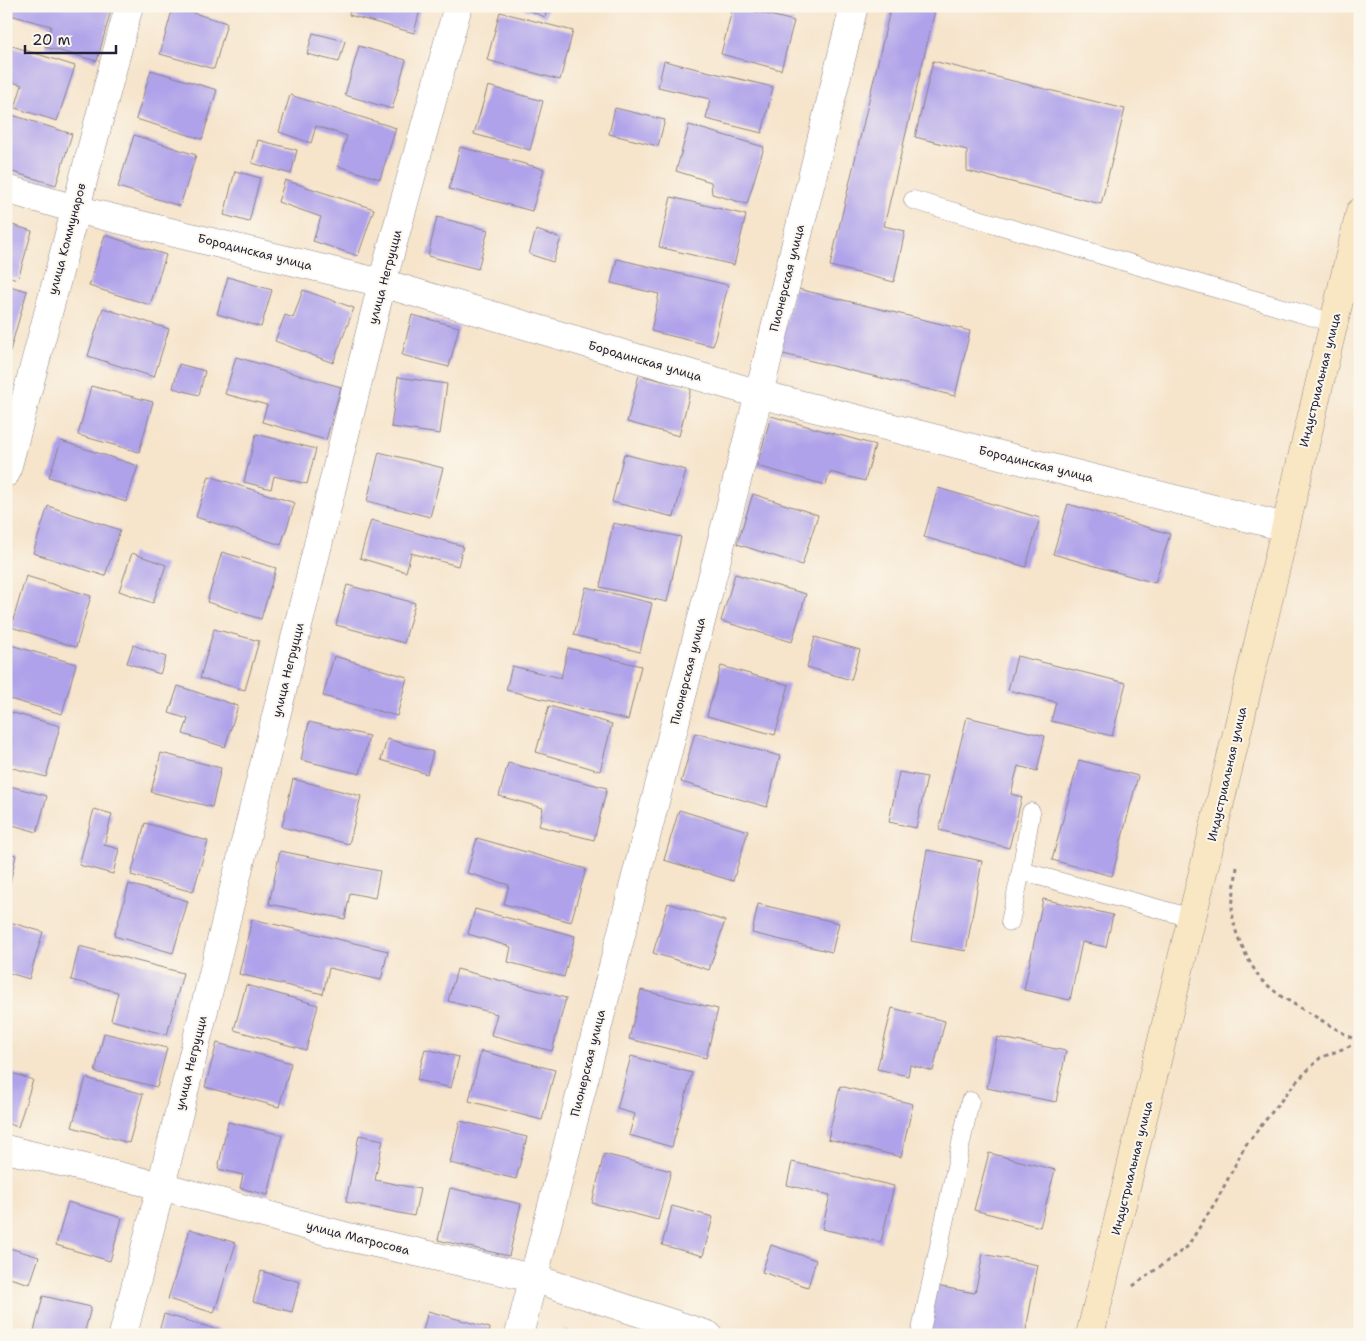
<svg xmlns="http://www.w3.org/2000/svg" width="1366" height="1341" font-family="'Shantell Sans',sans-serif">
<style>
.building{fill:#afa2ea}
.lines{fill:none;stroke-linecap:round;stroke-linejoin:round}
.lane-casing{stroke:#8c8383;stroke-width:19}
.street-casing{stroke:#8c8383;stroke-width:29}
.secondary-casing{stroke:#8c8383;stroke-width:29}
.path{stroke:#8c8383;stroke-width:3;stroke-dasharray:4 4;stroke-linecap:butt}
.lane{stroke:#fff;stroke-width:18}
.street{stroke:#fff;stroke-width:28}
.secondary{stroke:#f9e7c3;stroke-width:28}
.labels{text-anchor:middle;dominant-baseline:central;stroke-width:4;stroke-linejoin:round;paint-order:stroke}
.street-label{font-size:12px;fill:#22223b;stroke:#fbf7ec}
</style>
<rect width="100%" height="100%" fill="#fbf7ec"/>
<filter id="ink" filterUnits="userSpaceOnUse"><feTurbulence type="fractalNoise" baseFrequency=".02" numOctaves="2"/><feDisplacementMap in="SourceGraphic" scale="10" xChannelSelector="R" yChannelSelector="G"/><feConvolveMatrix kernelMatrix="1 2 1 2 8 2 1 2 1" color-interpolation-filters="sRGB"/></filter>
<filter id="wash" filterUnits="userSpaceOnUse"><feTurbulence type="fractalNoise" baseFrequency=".0096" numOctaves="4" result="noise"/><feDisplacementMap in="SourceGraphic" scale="20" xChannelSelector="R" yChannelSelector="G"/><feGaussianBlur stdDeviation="1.12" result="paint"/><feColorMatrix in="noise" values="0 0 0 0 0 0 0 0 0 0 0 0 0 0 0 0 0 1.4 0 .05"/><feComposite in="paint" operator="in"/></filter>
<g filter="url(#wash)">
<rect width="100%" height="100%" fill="#f6e4cb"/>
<g id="blocks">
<path class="building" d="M6,6H95L111,10L97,61L45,47L51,26L6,14Z
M351,6H421L414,33L349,15Z
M517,6H548L545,17Z
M733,6L794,21L781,70L721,54Z
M891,6H936L884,226L905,231L894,282L830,266Z
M173,7L227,23L214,69L160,54Z
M500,12L573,31L560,80L487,60Z
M313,33L345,41L339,62L307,54Z
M6,44L75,66L57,121L15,108L22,85L6,80Z
M359,46L406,60L392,109L345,95Z
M664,61L773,87L762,133L706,119L710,99L658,87Z
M933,61L1125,109L1101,204L967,171V150L915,137Z
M151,70L217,90L202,139L136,119Z
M488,86L543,101L530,150L474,134Z
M290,95L396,128L380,179L338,166L347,136L316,126L311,143L279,132Z
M615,108L665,120L658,146L609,134Z
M6,113L72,134L56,185L6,170Z
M689,125L764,147L747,204L712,194L711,182L676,171Z
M134,135L196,155L180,206L118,187Z
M258,140L297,150L291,174L252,163Z
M460,147L544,169L532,211L449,189Z
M235,171L260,178L249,222L224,215Z
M285,180L374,209L358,256L313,241L321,217L278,202Z
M671,197L746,215L734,265L659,247Z
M437,217L488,230L478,269L428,256Z
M6,223L32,231L18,279L6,276Z
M536,230L561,238L553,262L529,254Z
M105,235L166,255L150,305L89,286Z
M617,259L728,285L713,346L651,331L659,294L611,283Z
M228,277L272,290L261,327L217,314Z
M6,285L27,291L10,351L6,350Z
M794,288L970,331L955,396L779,353Z
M303,290L354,308L333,363L275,341L285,315L293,318Z
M103,308L169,329L154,377L88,356Z
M412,315L459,327L449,367L402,355Z
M236,357L341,387L326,440L262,422L267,405L225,394Z
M179,364L205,371L199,395L173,388Z
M639,375L691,388L679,436L627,422Z
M398,377L447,384L440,434L391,427Z
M91,386L153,402L139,452L78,435Z
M771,416L875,445L865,481L830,472L826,485L757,466Z
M256,434L316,449L307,484L274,476L271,489L244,482Z
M61,441L138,466L126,502L49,477Z
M379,452L443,468L430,517L367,501Z
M624,454L686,470L674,517L612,502Z
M209,476L295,503L281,545L196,517Z
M938,488L1040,518L1026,567L924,537Z
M753,494L818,515L802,565L737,544Z
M1068,504L1170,534L1155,583L1053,554Z
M48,506L120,530L105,576L33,553Z
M371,520L463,546L458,566L411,553L406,572L360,558Z
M613,523L681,537L667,602L600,587Z
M222,552L276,568L261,619L207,602Z
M132,553L166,565L153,603L119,591Z
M735,574L806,594L792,642L721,621Z
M26,576L91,596L76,647L11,627Z
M347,585L415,603L404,643L336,625Z
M586,587L652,603L640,652L574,635Z
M214,629L259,641L245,690L200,678Z
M815,637L860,650L851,680L807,667Z
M7,644L76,664L62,714L6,698Z
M133,645L166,657L160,674L127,663Z
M568,648L641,666L628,720L506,690L512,666L561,678Z
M334,656L407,677L397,716L323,696Z
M1017,656L1126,683L1112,736L1051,721L1056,702L1008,690Z
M721,666L789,685L775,735L707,716Z
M178,686L238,706L225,747L183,734L188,719L169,713Z
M549,706L612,724L600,771L536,752Z
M6,711L60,726L46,777L6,766Z
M967,717L1045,736L1037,771L1018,766L1011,794L1022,797L1009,848L939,830Z
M309,722L369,736L360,774L301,760Z
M695,733L780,756L767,807L681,782Z
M387,739L433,752L427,774L381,760Z
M161,753L221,768L212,807L151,792Z
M1079,760L1138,776L1112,876L1052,860Z
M508,763L607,788L594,840L539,826L543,808L499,796Z
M899,772L927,777L916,828L889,822Z
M293,779L361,796L349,844L282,827Z
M6,785L47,796L37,832L6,823Z
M94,809L112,814L104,845L119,849L113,874L79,865Z
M679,810L748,831L733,881L664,860Z
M145,823L208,841L193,892L131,875Z
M477,838L586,869L571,922L504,904L509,885L467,873Z
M927,850L982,861L966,951L911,941Z
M280,851L380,871L375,898L350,893L345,919L269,904Z
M6,853L16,855L7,897H6Z
M129,884L188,901L173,953L114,936Z
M1043,899L1113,915L1106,947L1082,942L1070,1000L1024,990Z
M668,903L725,921L709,970L653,953Z
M758,904L839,923L832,952L752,933Z
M475,909L575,936L564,977L508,962L511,947L468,934Z
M252,919L388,951L381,980L329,968L323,994L239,974Z
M6,921L43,932L29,979L6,972Z
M79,946L183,973L167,1035L111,1020L118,992L71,980Z
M457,969L566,998L552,1051L491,1035L497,1014L448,1001Z
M246,985L318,1005L306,1050L234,1030Z
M641,990L718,1009L706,1058L629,1039Z
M892,1008L945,1021L933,1071L910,1065L908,1076L877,1069Z
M104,1033L167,1048L157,1087L95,1072Z
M997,1037L1066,1051L1056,1102L987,1088Z
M217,1043L291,1063L279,1107L205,1087Z
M425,1049L459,1057L451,1088L417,1080Z
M481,1051L555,1070L542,1120L469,1101Z
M631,1056L692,1073L672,1147L629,1135L635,1114L617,1109Z
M9,1072L33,1080L18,1127L6,1123V1081Z
M86,1078L143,1094L129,1143L72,1127Z
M840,1086L913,1104L901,1157L828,1139Z
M460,1121L527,1137L516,1179L450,1163Z
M228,1122L282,1135L268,1195L240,1188L243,1175L218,1169Z
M359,1135L383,1140L375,1180L420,1189L414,1216L346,1202Z
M989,1153L1055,1170L1040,1227L974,1210Z
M604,1154L671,1171L658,1220L592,1203Z
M792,1162L894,1186L881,1242L822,1229L830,1195L787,1185Z
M450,1188L521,1204L509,1256L438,1240Z
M68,1202L122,1218L110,1261L56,1245Z
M672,1206L713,1217L703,1256L662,1245Z
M190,1229L236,1243L214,1313L168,1299Z
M771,1245L816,1260L808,1287L762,1272Z
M6,1247L39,1257L30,1284L6,1277Z
M983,1254L1038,1265L1025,1335H926L936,1286L975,1293Z
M261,1271L300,1282L292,1312L253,1302Z
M43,1296L91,1307L84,1335H33Z
M428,1311L490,1328L489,1335H422Z
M164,1314L233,1334V1335H158Z
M564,1330L581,1334V1335H563Z"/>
</g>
</g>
<g filter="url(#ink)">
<use href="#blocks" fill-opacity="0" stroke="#8c8383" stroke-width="1"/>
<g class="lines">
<defs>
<path id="lane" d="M913,200L1334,323
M1021,871L1031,812
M1010,922L1021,871L1192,918
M920,1335L970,1101"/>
<path id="street" d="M6,189L75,209L382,283L759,394L1285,527
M6,473L129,6
M6,1149L161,1186L348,1237L533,1278L708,1335
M123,1335L161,1186L382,283L458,6
M519,1335L759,394L854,6"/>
<path id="secondary" d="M1090,1335L1235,741L1360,212"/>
</defs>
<use href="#lane" class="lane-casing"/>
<use href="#street" class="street-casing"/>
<use href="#secondary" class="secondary-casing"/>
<path class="path" d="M1237,867L1232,907L1233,919L1237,935L1248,959L1260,979L1282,997L1360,1043
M1133,1286L1187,1247L1218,1198L1245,1146L1295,1083L1320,1058L1357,1043"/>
<use href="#lane" class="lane"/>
<use href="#street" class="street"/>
<use href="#secondary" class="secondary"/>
</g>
</g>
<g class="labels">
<g class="street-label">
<text transform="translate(67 239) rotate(-75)">улица Коммунаров</text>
<text transform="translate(255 252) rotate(14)">Бородинская улица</text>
<text transform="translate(385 277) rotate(-75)">улица Негруцци</text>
<text transform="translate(787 278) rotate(-76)">Пионерская улица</text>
<text transform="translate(645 361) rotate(16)">Бородинская улица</text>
<text transform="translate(1320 380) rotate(-76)">Индустриальная улица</text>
<text transform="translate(1036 464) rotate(14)">Бородинская улица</text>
<text transform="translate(288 670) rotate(-76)">улица Негруцци</text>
<text transform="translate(688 671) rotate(-76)">Пионерская улица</text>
<text transform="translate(1227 774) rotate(-77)">Индустриальная улица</text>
<text transform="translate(191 1063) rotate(-76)">улица Негруцци</text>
<text transform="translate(588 1063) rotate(-76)">Пионерская улица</text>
<text transform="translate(1132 1168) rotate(-76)">Индустриальная улица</text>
<text transform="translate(358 1238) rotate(14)">улица Матросова</text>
</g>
</g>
<rect width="1366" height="1341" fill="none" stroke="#fbf7ec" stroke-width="25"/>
<path d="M25 45v8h91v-8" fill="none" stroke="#22223b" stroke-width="2.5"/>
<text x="32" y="45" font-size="15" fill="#22223b" stroke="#fbf7ec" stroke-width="4" paint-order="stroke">20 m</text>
</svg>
